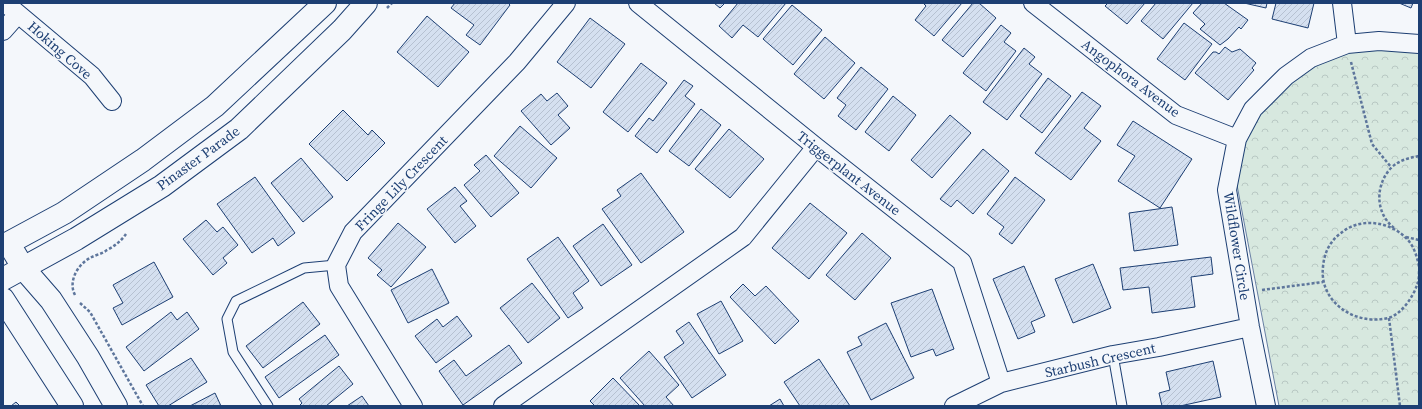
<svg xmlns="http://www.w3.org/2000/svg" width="1422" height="409" font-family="'Source Serif 4',serif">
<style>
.park{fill:url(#park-crowns);stroke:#687fa3}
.building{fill:url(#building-hatch);stroke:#1d3f73}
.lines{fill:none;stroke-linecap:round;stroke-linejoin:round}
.service-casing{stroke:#1d3f73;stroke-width:11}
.minor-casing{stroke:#1d3f73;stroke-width:20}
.tertiary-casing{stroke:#1d3f73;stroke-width:24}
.secondary-casing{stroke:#1d3f73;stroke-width:24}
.path{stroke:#5e769c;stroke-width:2.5;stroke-dasharray:3 2;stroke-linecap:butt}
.service{stroke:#f4f7fb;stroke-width:9}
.minor{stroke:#f4f7fb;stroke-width:18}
.tertiary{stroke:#f4f7fb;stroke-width:22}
.secondary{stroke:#f4f7fb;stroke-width:22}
.labels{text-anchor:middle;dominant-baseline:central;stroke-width:3;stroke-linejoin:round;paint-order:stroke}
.street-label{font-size:14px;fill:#1d3f73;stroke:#f4f7fb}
</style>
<defs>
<pattern id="park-crowns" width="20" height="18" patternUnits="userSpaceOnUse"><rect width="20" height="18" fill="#d7e8df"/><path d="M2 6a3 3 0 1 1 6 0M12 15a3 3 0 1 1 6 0" fill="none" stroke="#b8c8c3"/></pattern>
<pattern id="building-hatch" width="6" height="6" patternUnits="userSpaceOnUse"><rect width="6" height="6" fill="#d5e0f0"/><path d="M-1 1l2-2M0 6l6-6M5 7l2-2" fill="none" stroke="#b6c1d1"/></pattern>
</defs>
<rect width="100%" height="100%" fill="#f4f7fb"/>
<path class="park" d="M1379,46L1419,51V406H1279L1237,185L1245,139L1262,109L1291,80L1315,63L1347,52Z"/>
<path class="building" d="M455,3H508L510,5L480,45L466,35L474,25L451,8Z
M714,3H725L720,8Z
M738,3H786L758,37L743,25L732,38L719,26Z
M923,3H962L934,36L915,20L926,6Z
M973,3H979L996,18L963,57L942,40Z
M1108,3H1145L1127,24L1105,6Z
M1156,3H1193L1163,39L1141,21Z
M1202,3H1224L1248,20L1241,29L1239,27L1228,39L1220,45L1200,29L1205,24L1193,13Z
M1244,3H1267L1266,8Z
M1276,3H1314L1308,28L1272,19Z
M1399,3H1413L1411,8Z
M792,5L822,30L793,65L763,39Z
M427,16L469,52L438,87L397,52Z
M590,18L625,44L591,88L557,62Z
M1184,23L1212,44L1185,80L1157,59Z
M1001,25L1011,33L1004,42L1016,51L986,91L963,73Z
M825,37L855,63L824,99L794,74Z
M1225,47L1232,52L1240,49L1256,63L1252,68L1254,70L1228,100L1195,73L1213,52H1216L1219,54Z
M1024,48L1035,57L1029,64L1042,74L1007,120L983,102Z
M641,63L667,83L628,132L603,112Z
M861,67L888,89L856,130L838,116L846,105L837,98Z
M1048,78L1071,96L1042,133L1020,116Z
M684,80L693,86L685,96L695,104L657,153L635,136L649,118L653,121Z
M1082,92L1101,106L1084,128L1101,141L1071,180L1035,153Z
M557,93L568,106L558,115L570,128L551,145L521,111L541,94L547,101Z
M893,96L916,115L889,151L865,132Z
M701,109L721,125L689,166L669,151Z
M343,110L368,135L372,130L385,143L347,181L309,144Z
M950,115L971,133L932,178L911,160Z
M1133,121L1192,159L1160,208L1118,181L1135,156L1117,145Z
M520,126L557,158L531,188L494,156Z
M729,129L764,159L730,198L695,169Z
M983,149L1009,171L973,214L957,200L951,207L940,199Z
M486,155L519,193L491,217L464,185L480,171L474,165Z
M301,158L333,197L303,222L271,183Z
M641,173L684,232L641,263L602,209L621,196L617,190Z
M255,177L295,233L278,246L273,238L252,253L217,204Z
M1015,177L1045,200L1012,244L999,234L1004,227L987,214Z
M455,187L467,201L460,206L476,226L455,243L427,209Z
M810,203L847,233L809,279L772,248Z
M1172,207L1178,245L1134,251L1129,213Z
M206,220L217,232L223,227L238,245L223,258L227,263L213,275L183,239Z
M398,223L426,247L391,287L377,275L382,270L368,258Z
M603,224L632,265L601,286L573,246Z
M862,233L891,258L855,300L826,275Z
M558,237L589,281L573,293L583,308L568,318L527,259Z
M1211,257L1213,274L1191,277L1195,307L1152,313L1149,287L1123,290L1120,268Z
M154,262L173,297L122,325L113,308L123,303L113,285Z
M1093,264L1111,308L1073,323L1055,279Z
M1024,266L1045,316L1031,322L1035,332L1018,339L993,279Z
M432,269L449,303L408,323L391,290Z
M532,283L560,318L528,343L500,308Z
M743,284L755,296L766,286L799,321L775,344L730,297Z
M932,289L954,349L936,356L933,349L911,357L891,303Z
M721,301L743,341L719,354L697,314Z
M303,302L320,324L263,368L246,346Z
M171,312L177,320L187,312L199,329L144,371L126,347Z
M457,316L472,336L436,363L415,336L437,319L443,327Z
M689,322L726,375L692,398L664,357L684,343L676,331Z
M886,323L914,378L871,400L847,352L862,345L858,337Z
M325,335L339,355L279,398L265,377Z
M509,345L522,363L463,405L439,371L454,360L466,376Z
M649,351L679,385L666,397L674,406H645L620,378Z
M191,358L207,382L168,406H159L146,385Z
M819,359L850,406H800L784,382Z
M1213,361L1221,397L1180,406H1162L1159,393L1170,390L1166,372Z
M339,366L353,384L326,406H299L302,403L299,399Z
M613,378L640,406H595L590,401Z
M215,393L221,406H190Z
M362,396L369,406H347Z
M780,399L784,406H769Z
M16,402L20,406H11Z"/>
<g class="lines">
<defs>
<path id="service" d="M1113,355L1122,406
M268,406L233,352L227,319L236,301L304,268L336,265"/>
<path id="minor" d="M5,3L92,76L112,101
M638,3L816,147L962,262L1001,383
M1033,3L1176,115L1237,139
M1342,3L1347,44
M3,31L18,14
M413,406L339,286L336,265L353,232L517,62L566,3
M503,406L743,237L816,147
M954,406L1001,383L1113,355L1159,347L1250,327
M1266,406L1250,327L1227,190L1237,139L1253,109L1286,76L1311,58L1347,44L1379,41L1419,44"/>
<path id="tertiary" d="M9,244L24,269L51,300L88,357L116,406
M3,299L72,406"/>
<path id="secondary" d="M3,246L64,213L143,160L215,106L325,3
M3,279L76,239L162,186L239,129L342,30L366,3"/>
</defs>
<use href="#service" class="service-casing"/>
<use href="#minor" class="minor-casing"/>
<use href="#tertiary" class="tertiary-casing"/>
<use href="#secondary" class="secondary-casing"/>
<path class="path" d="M387,8L392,3
M1351,62L1372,144L1391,167
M1394,228C1375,213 1375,185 1391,168C1399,160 1409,158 1419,156
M1406,237L1419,240
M1419,266C1417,257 1414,246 1407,239C1390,221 1360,217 1341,233C1330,241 1324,253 1323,267C1319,302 1355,326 1388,318C1401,315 1413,297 1417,285C1419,281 1419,275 1419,270
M1262,290L1323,282
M75,295C68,282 77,265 90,258C95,255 102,254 107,250C115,246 121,241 126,234
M80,303L90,312L143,406
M1389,318L1400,406"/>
<use href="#service" class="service"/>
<use href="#minor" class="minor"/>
<use href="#tertiary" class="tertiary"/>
<use href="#secondary" class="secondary"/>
</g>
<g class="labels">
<g class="street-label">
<text transform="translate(60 50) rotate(41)">Hoking Cove</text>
<text transform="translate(1131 78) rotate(37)">Angophora Avenue</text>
<text transform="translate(198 158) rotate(-36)">Pinaster Parade</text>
<text transform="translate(849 173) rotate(38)">Triggerplant Avenue</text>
<text transform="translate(401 183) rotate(-46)">Fringe Lily Crescent</text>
<text transform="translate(1237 246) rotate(81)">Wildflower Circle</text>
<text transform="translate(1100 360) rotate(-13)">Starbush Crescent</text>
</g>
</g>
<rect width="1422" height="409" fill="none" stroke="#1d3f73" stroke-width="8"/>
</svg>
